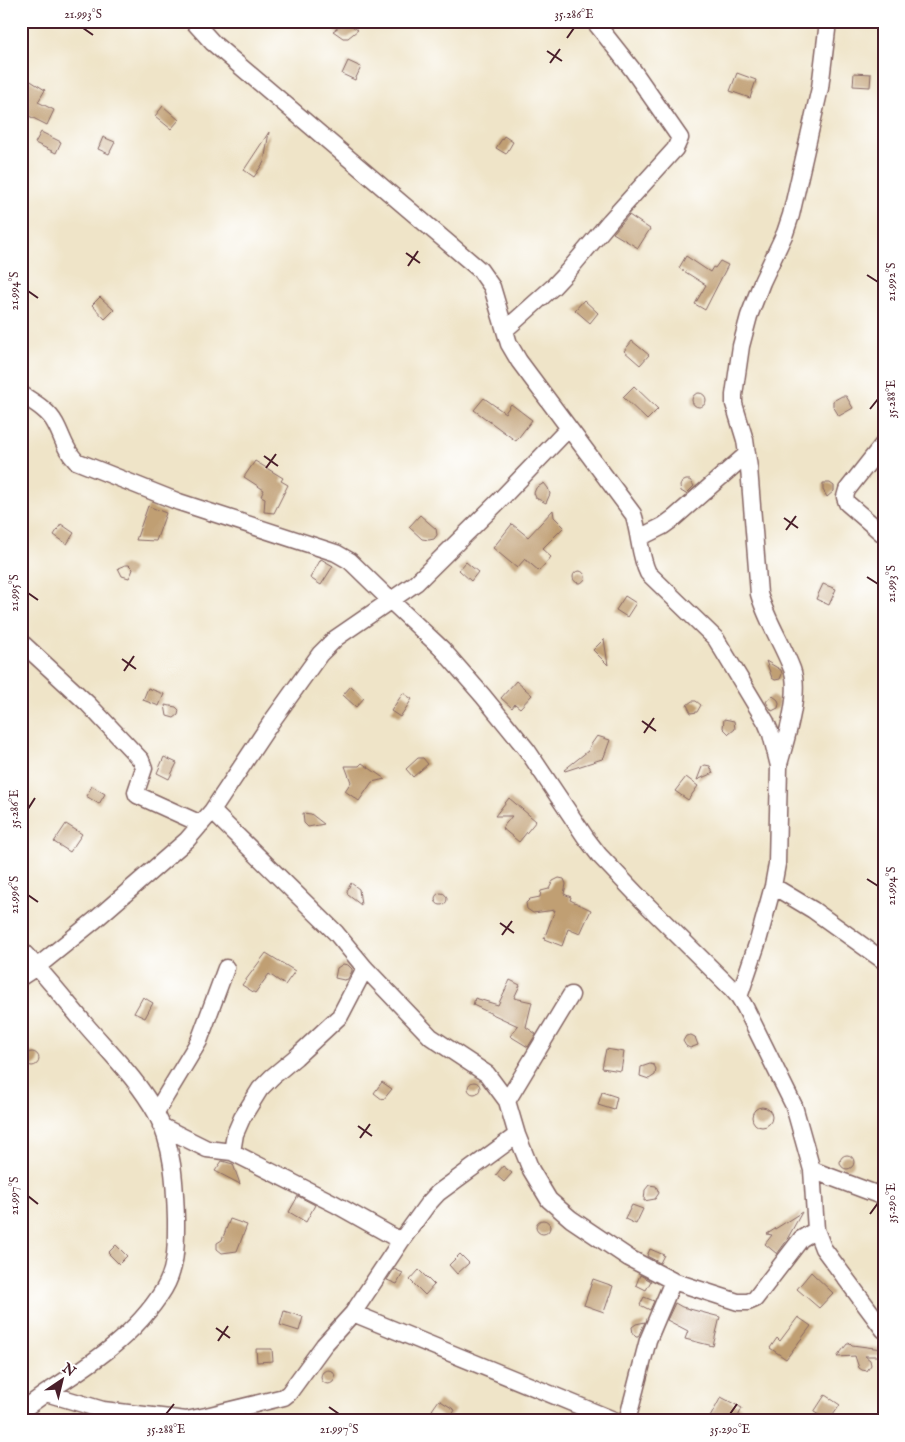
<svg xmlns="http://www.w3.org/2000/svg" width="905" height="1442" font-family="'IM FELL English',serif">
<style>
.building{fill:#c09f73}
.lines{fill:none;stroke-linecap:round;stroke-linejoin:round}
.minor-casing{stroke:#846462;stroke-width:19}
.minor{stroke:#fff;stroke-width:16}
.ticks{fill:none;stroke:#4a1f2b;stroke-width:2}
.neatline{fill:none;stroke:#4a1f2b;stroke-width:2}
.ticks-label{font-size:12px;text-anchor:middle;fill:#4a1f2b}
</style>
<rect width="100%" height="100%" fill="#fff"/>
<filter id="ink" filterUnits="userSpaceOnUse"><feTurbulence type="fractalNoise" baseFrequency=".02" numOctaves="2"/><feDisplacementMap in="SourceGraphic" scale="10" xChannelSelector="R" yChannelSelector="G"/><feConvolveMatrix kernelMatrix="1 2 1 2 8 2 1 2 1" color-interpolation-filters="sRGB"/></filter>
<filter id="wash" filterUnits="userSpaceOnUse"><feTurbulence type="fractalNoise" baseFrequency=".0096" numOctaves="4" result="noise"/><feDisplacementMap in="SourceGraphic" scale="20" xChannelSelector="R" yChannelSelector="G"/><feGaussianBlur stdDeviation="1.12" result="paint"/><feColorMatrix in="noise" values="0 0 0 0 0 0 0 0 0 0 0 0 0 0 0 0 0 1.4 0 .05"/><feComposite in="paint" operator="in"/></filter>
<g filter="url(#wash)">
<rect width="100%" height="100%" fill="#efe4c8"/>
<g id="blocks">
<path class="building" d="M345,23L350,25L358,30L348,38H343L333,31Z
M348,61L361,67L355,80L342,74Z
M737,73L756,80L750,98L730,91Z
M854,73L871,74L870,87L853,86Z
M21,75L45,90L38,102L54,110L47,125L21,112Z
M163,106L179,120L171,129L155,116Z
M41,132L61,142L56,153L35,143Z
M269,132L264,162L254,177L244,170Z
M504,136L513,142L506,154L496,148Z
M103,137L115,142L109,154L98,149Z
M629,215L650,229L638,248L613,233Z
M686,256L710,272L713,267L715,268L720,261L728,265L705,310L695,304L706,285L679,268Z
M100,297L114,310L105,319L92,305Z
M584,300L598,313L590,323L575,310Z
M632,341L649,355L640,365L624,351Z
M634,386L658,409L647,420L623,397Z
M692 400a7 7 0 1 1 14 0a7 7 0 1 1-14 0Z
M842,396H846L853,408L839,416L833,406V401Z
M484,398L505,413L511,404L532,420L516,441L474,410Z
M255,461L283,478L281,481L288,485L274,513L264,512L265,498L261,496L264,490L244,477Z
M686,480H690L694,486L686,494L681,491L680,486L682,482Z
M544,483L548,488L550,494L546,503L536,498L534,493L536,488Z
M823,483H830L834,486V491L827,497L823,490Z
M148,506L166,513L156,541L136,540Z
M553,510L554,517L564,527L542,549L551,557L539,571L525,559L517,568L493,548L512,524L528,537Z
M420,515L436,529L437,535L434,539L429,540L422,539L409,527Z
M61,524L74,533L67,544L54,535Z
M321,559L333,566L321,585L310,578Z
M466,562L478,572L471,581L459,570Z
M125,565H129L133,569L132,572L129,578L122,576L118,568Z
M573 577a6 6 0 1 1 12 0a6 6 0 1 1-12 0Z
M823,584L836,589L829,605L816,599Z
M625,596L636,603L627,617L616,610Z
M604,639L608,665L593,650Z
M766,661L781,670L782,674L780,679L775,680L772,678Z
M516,681L532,695L520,708L515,704L512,708L501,698Z
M351,686L364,698L356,707L343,695Z
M148,688L164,694L159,706L143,700Z
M403,693L412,699L400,717L391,711Z
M773,696L778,700L779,704L778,708L772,711L766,702L768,699Z
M692,701H696L701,705L697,712L691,713L687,705Z
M165,705L176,707L179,710L178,715L174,718L167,716Z
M724,719L734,721L735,729L729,734L723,728Z
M597,736L610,740L604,757L602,759L565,771L564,770L588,751L590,746Z
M164,757L177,763L169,779L157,773Z
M418,758H423L428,764L413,777L406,769Z
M362,763L385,779L372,782L359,801L345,791L351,782L345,766H359Z
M705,765L710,766L713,773L697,780L702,767Z
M686,777L698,786L688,800L675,791Z
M92,786L105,794L99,804L86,796Z
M509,798L536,821L519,842L502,828L512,816H495Z
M303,813L311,814L324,824L308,827L304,823Z
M66,824L82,834L70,852L54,842Z
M559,878L564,879L566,884L564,894L571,897L570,900L591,910L580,934L568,929L562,946L544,939L555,910L533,913L527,909L526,903L530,899L540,897L541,891L549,889L553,881Z
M351,883L359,889L361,905L348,895L347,891Z
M435 899a6 6 0 1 1 12 0a6 6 0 1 1-12 0Z
M266,953L295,971L285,985L269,974L255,993L242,985Z
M343,964L348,965L352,969V971L348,979L344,980L335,978L337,968Z
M510,980L520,985L514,998L532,1002L526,1027L536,1034L528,1047L510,1036L518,1026L473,1005L475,998L498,1005Z
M143,997L153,1003L145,1018L134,1013Z
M691,1035L695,1037L698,1045L690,1048L686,1046L683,1041L686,1036Z
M606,1049L624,1052L621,1071L602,1068Z
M25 1059a7 7 0 1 1 14 0a7 7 0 1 1-14 0Z
M650,1064L654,1065L656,1069L655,1075L649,1079L640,1076L641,1067Z
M382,1082L392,1089L383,1100L374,1093Z
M468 1088a6 6 0 1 1 12 0a6 6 0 1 1-12 0Z
M602,1092L617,1097L614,1110L598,1105Z
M752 1117a10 10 0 1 1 20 0a10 10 0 1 1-20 0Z
M840 1162a7 7 0 1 1 14 0a7 7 0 1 1-14 0Z
M222,1161L233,1164L240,1184L215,1171Z
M503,1166L512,1173L504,1182L496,1175Z
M649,1185L656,1186L659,1193L655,1199L644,1201L645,1190Z
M298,1196L315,1205L306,1222L289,1212Z
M632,1205L643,1209L636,1224L625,1219Z
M802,1212L785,1243L777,1254L765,1244L772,1235L767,1234Z
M230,1219L247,1225L237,1251L222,1253L217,1249V1243L222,1240Z
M536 1227a7 7 0 1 1 14 0a7 7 0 1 1-14 0Z
M116,1245L127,1256L119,1264L108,1253Z
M650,1249L664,1255L660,1263L647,1256Z
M460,1254L469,1263L457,1274L449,1265Z
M394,1269L403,1273L397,1284L387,1280Z
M419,1270L434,1285L425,1295L410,1280Z
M811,1272L833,1293L819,1308L797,1289Z
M640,1275L651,1281L646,1290L636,1285Z
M593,1279L613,1286L604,1312L584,1305Z
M644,1297L654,1301L650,1310L640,1305Z
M675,1303L682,1307L720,1317L713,1346L685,1339L688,1331L667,1320Z
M284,1311L303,1317L299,1331L280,1325Z
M798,1317L811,1326L786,1359L770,1348L777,1338L780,1341Z
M645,1322L638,1337H636L633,1334L632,1327L636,1324Z
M849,1342L852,1345L882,1349V1356H865L870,1360L871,1365L867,1371L862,1370L859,1368L855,1356L837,1357L847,1344H850Z
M256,1349H272L273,1361L257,1362Z
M321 1377a7 7 0 1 1 14 0a7 7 0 1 1-14 0Z
M825,1395L840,1405L829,1421L814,1412Z
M721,1397L742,1408L736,1421H708Z
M439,1400L455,1410L449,1421L432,1410Z"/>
</g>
</g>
<g filter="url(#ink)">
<use href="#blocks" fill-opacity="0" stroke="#846462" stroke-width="1"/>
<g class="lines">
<defs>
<path id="minor" d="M193,21L213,43L480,270L492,287L509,344L519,361L633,514C640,533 639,555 648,573L716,639L766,722L771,734L779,766L777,864L773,886L758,941L739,997
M505,330L553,287L568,271L610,221L675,149L680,138L632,69L594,21
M21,394C33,402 48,410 55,423C63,437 64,449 76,461L179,502L336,553L350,561L391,601L442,649L483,696L527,750L586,838L599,855L641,899L731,988L739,997L745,1007L794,1106L812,1170L816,1230L823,1248L884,1330
M884,443L847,490L845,497L847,503L884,535
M639,538L663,526L674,518L747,454
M21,642L88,704L141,760L144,768L136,792L137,795L201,824
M779,764C786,739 801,693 792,669C782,643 767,621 759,594L749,468L745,440L734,404V395L741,346L749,316L762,282L785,233L791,215L820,88L827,30
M212,811L336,933L365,968L431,1037L487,1074L507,1101
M773,886L813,910L884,961
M21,950C44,973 64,999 85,1024C109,1052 138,1080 156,1113C173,1145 175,1183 176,1219C176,1244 177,1267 164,1289C136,1335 91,1364 46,1393
M21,977L38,966L95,920L187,840L212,811L272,721L320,654L336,638L416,583L498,502L569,428
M156,1112L199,1041L226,968
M161,1126L207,1149L232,1152L335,1204L401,1241
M517,1135L531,1170L549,1200L571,1219L629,1258L673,1281L738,1302H748L755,1299L801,1239L816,1230
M232,1152L235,1134L242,1118L260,1089L272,1077L296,1057L340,1016L365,968
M812,1170L884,1197
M353,1313L616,1421
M21,1411L46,1393L103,1410L186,1420L206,1416L284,1397L289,1393L324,1345L353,1313L401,1241L427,1205L438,1193L517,1135L507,1101L571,995
M627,1421L648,1340L673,1281"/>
</defs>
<use href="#minor" class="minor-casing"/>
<use href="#minor" class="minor"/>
</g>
</g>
<path class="ticks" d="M83,28L93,35M567,38L574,28M547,51L562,61M550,63L560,49M406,253L420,263M408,266L418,251M867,275L878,282M28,291L38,298M870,409L878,399M264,456L278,466M266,468L276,454M784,518L798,528M786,530L796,516M867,577L878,584M28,593L38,600M122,659L136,669M124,671L134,656M642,721L656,731M644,733L654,718M28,809L35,798M867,879L878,886M28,895L38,902M500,923L514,933M502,935L512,921M358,1126L372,1136M360,1138L370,1124M28,1196L38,1204M870,1214L878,1203M216,1328L230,1338M218,1341L228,1326M329,1407L339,1414M166,1414L174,1404M730,1414L737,1404"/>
<rect width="905" height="1442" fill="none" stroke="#fff" stroke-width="55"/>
<g transform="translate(62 1380) rotate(35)" stroke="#ffffff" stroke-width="4" paint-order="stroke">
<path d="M0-4L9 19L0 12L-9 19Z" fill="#4a1f2b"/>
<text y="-8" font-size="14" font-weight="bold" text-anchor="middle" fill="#4a1f2b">N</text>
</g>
<rect x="28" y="28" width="850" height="1386" class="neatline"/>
<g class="ticks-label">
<text x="83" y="18">21.993°S</text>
<text x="574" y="18">35.286°E</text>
<text transform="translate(891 282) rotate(-90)" y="4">21.992°S</text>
<text transform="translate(14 291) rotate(-90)" y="4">21.994°S</text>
<text transform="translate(891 399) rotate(-90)" y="4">35.288°E</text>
<text transform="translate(891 584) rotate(-90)" y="4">21.993°S</text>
<text transform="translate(14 593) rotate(-90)" y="4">21.995°S</text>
<text transform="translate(14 809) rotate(-90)" y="4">35.286°E</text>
<text transform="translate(891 886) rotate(-90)" y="4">21.994°S</text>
<text transform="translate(14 895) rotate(-90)" y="4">21.996°S</text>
<text transform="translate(14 1196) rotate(-90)" y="4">21.997°S</text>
<text transform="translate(891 1203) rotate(-90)" y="4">35.290°E</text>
<text x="166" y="1433">35.288°E</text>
<text x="339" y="1433">21.997°S</text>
<text x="730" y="1433">35.290°E</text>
</g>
</svg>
